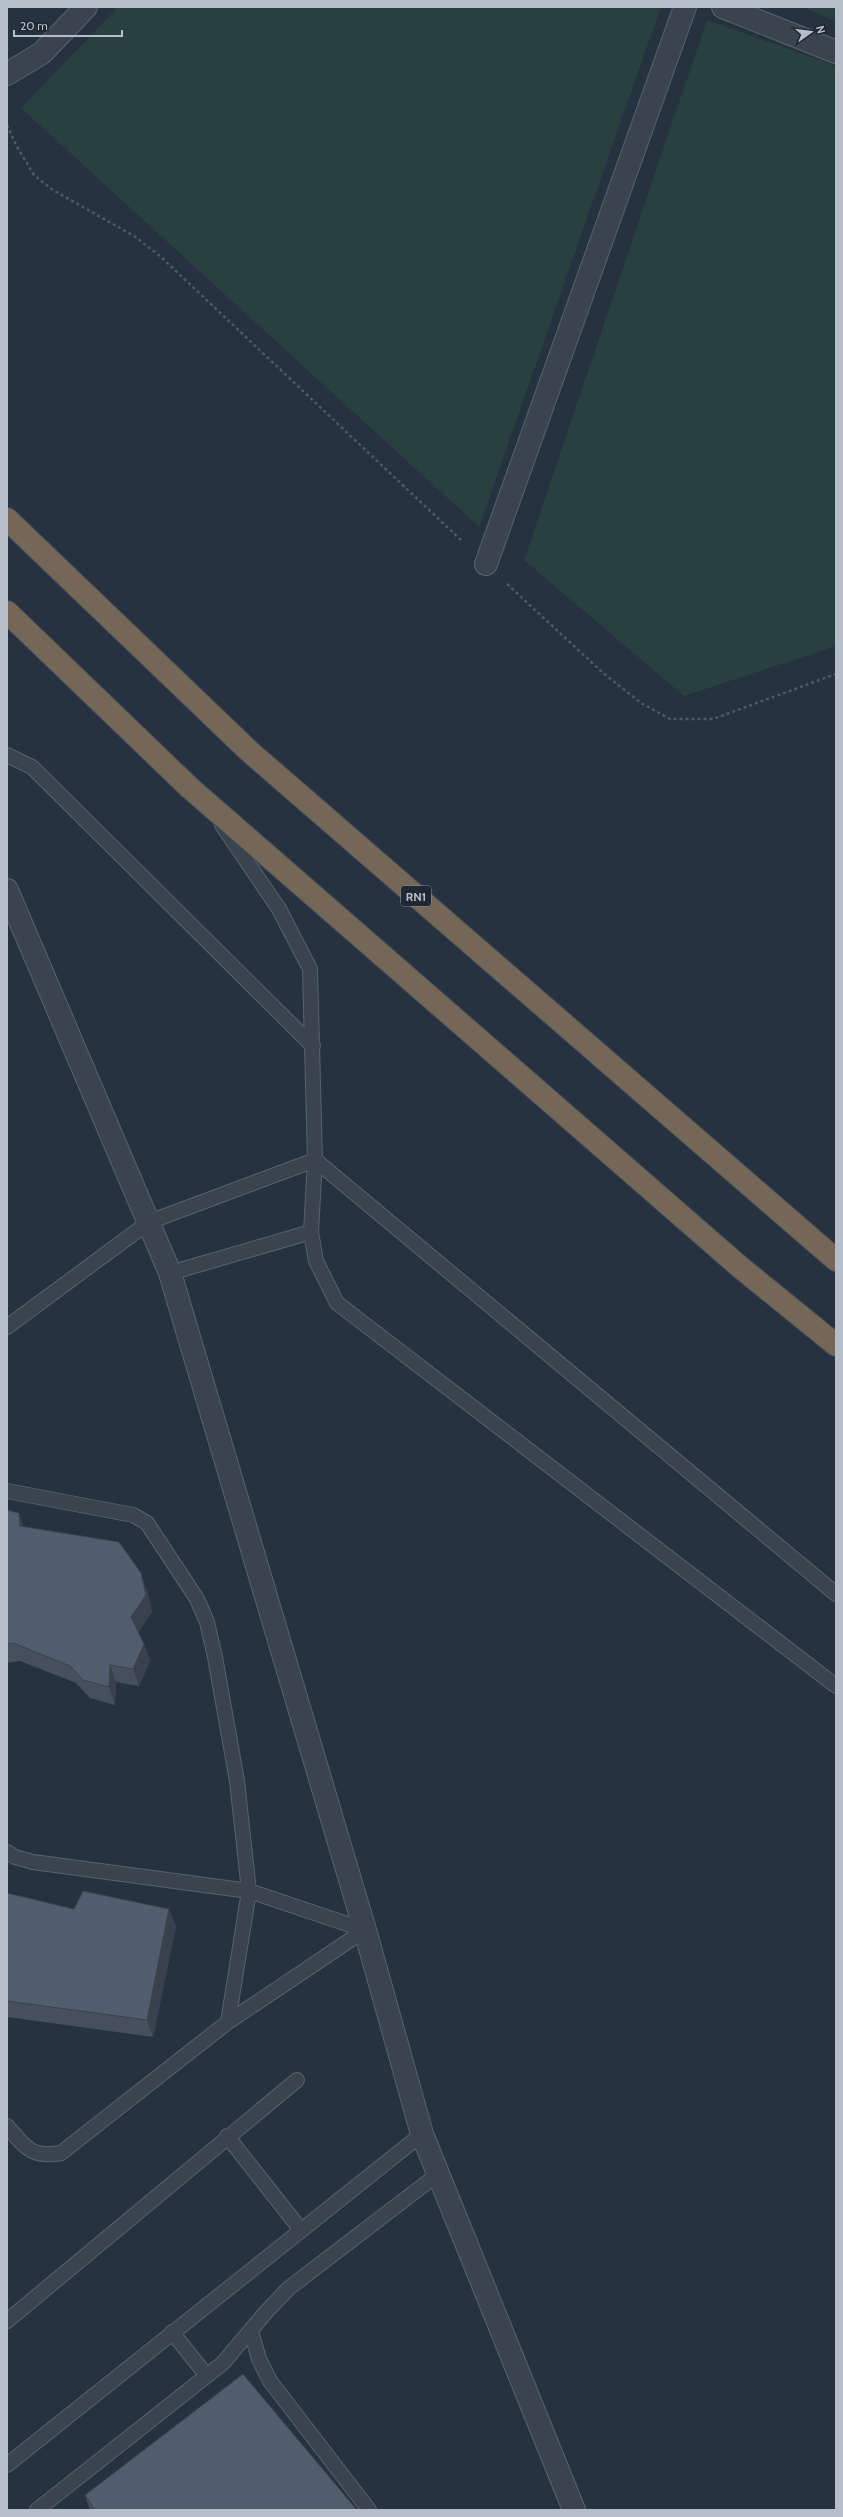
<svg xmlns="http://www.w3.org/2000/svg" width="843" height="2517" font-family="Cabin,sans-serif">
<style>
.green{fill:#294041}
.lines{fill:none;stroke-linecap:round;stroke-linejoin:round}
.lane-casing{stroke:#58626c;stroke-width:16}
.street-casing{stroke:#58626c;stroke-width:24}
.highway-casing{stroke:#454f59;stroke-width:24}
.path{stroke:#485d5f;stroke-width:2.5;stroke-dasharray:3 3;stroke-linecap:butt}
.lane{stroke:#3a444f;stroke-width:14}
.street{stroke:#3a444f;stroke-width:22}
.highway{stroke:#756757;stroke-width:22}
.wall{fill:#46505d}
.shaded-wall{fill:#39414c}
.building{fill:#515d6c;stroke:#39414c}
.labels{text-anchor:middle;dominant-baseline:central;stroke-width:3;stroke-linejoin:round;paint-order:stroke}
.shield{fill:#1f2934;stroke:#89929c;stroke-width:1}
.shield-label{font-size:12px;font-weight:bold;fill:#b6bfc9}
</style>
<rect width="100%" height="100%" fill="#26323f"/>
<path class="green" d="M118,7H661L479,527L21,108Z
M803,7H836V22Z
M707,20L836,66V646L684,696L524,560Z"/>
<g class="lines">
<defs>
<path id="lane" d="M7,755L32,767L313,1046
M222,825L279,909L310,969L315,1160L311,1232L316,1261L337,1303L836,1686
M170,1273L311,1232
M7,1327L149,1222L315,1160L836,1594
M7,1491L133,1515L147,1523L197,1599L207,1622L215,1657L237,1781L249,1891L228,2022
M7,1852L15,1857L33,1862L249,1891L365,1930
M7,2126C26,2148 31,2158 61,2153L228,2022L365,1930
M227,2136L301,2230
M7,2321L297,2080
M251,2331L259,2359L270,2381L369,2510
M172,2332L207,2376
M7,2465L422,2134
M37,2510L223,2363L266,2312L289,2288L438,2174"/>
<path id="street" d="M723,7L836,52
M7,74L42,53L86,7
M486,564L685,7
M7,890L170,1273L365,1930L422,2134L574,2510"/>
<path id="highway" d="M7,519L249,751L836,1260
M7,612L190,788L740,1267L836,1345"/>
</defs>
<use href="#lane" class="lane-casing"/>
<use href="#street" class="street-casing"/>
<use href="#highway" class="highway-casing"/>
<path class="path" d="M7,125L16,145L34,175L53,190L134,236L160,256L463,542
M507,584L602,672L641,703L670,719H713L836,674"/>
<use href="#lane" class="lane"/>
<use href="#street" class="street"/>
<use href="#highway" class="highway"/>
</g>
<path class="wall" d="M7,1510L24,1527L147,1590L152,1612L138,1633L144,1644L150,1661L139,1686L116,1682L115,1705L90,1698L76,1683L20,1661L7,1663Z
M7,1893L74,1909L176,1926L153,2037L7,2017Z
M85,2495L357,2510H90Z"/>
<path class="shaded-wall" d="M19,1513L25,1530L20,1526Z
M141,1573L147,1590L152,1612L137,1634L131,1617Z
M144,1644L150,1661L139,1686L133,1669Z
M110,1665L116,1682L115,1705L109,1687Z
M169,1909L176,1926L153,2037L147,2020Z"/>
<path class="building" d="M7,1510L19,1513L20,1526L119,1542L141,1573L146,1595L131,1617L144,1644L133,1669L110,1665L109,1687L83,1680L70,1666L13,1643L7,1644Z
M83,1891L169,1909L147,2020L7,2001V1893L74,1909Z
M243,2374L357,2510H95L85,2495Z"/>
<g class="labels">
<rect class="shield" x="401" y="886" width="30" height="20" rx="3"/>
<g class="shield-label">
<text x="416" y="896">RN1</text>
</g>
</g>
<rect width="843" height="2517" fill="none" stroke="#b6bfc9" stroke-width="16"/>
<g transform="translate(811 32) rotate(76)" stroke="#1f2934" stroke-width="3" paint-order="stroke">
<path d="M0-3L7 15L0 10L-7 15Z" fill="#b6bfc9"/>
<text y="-6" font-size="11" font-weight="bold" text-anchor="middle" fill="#b6bfc9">N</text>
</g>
<path d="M14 30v6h108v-6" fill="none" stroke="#b6bfc9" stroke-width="2"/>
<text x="20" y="30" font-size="12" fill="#b6bfc9" stroke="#1f2934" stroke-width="3" paint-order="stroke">20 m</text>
</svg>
